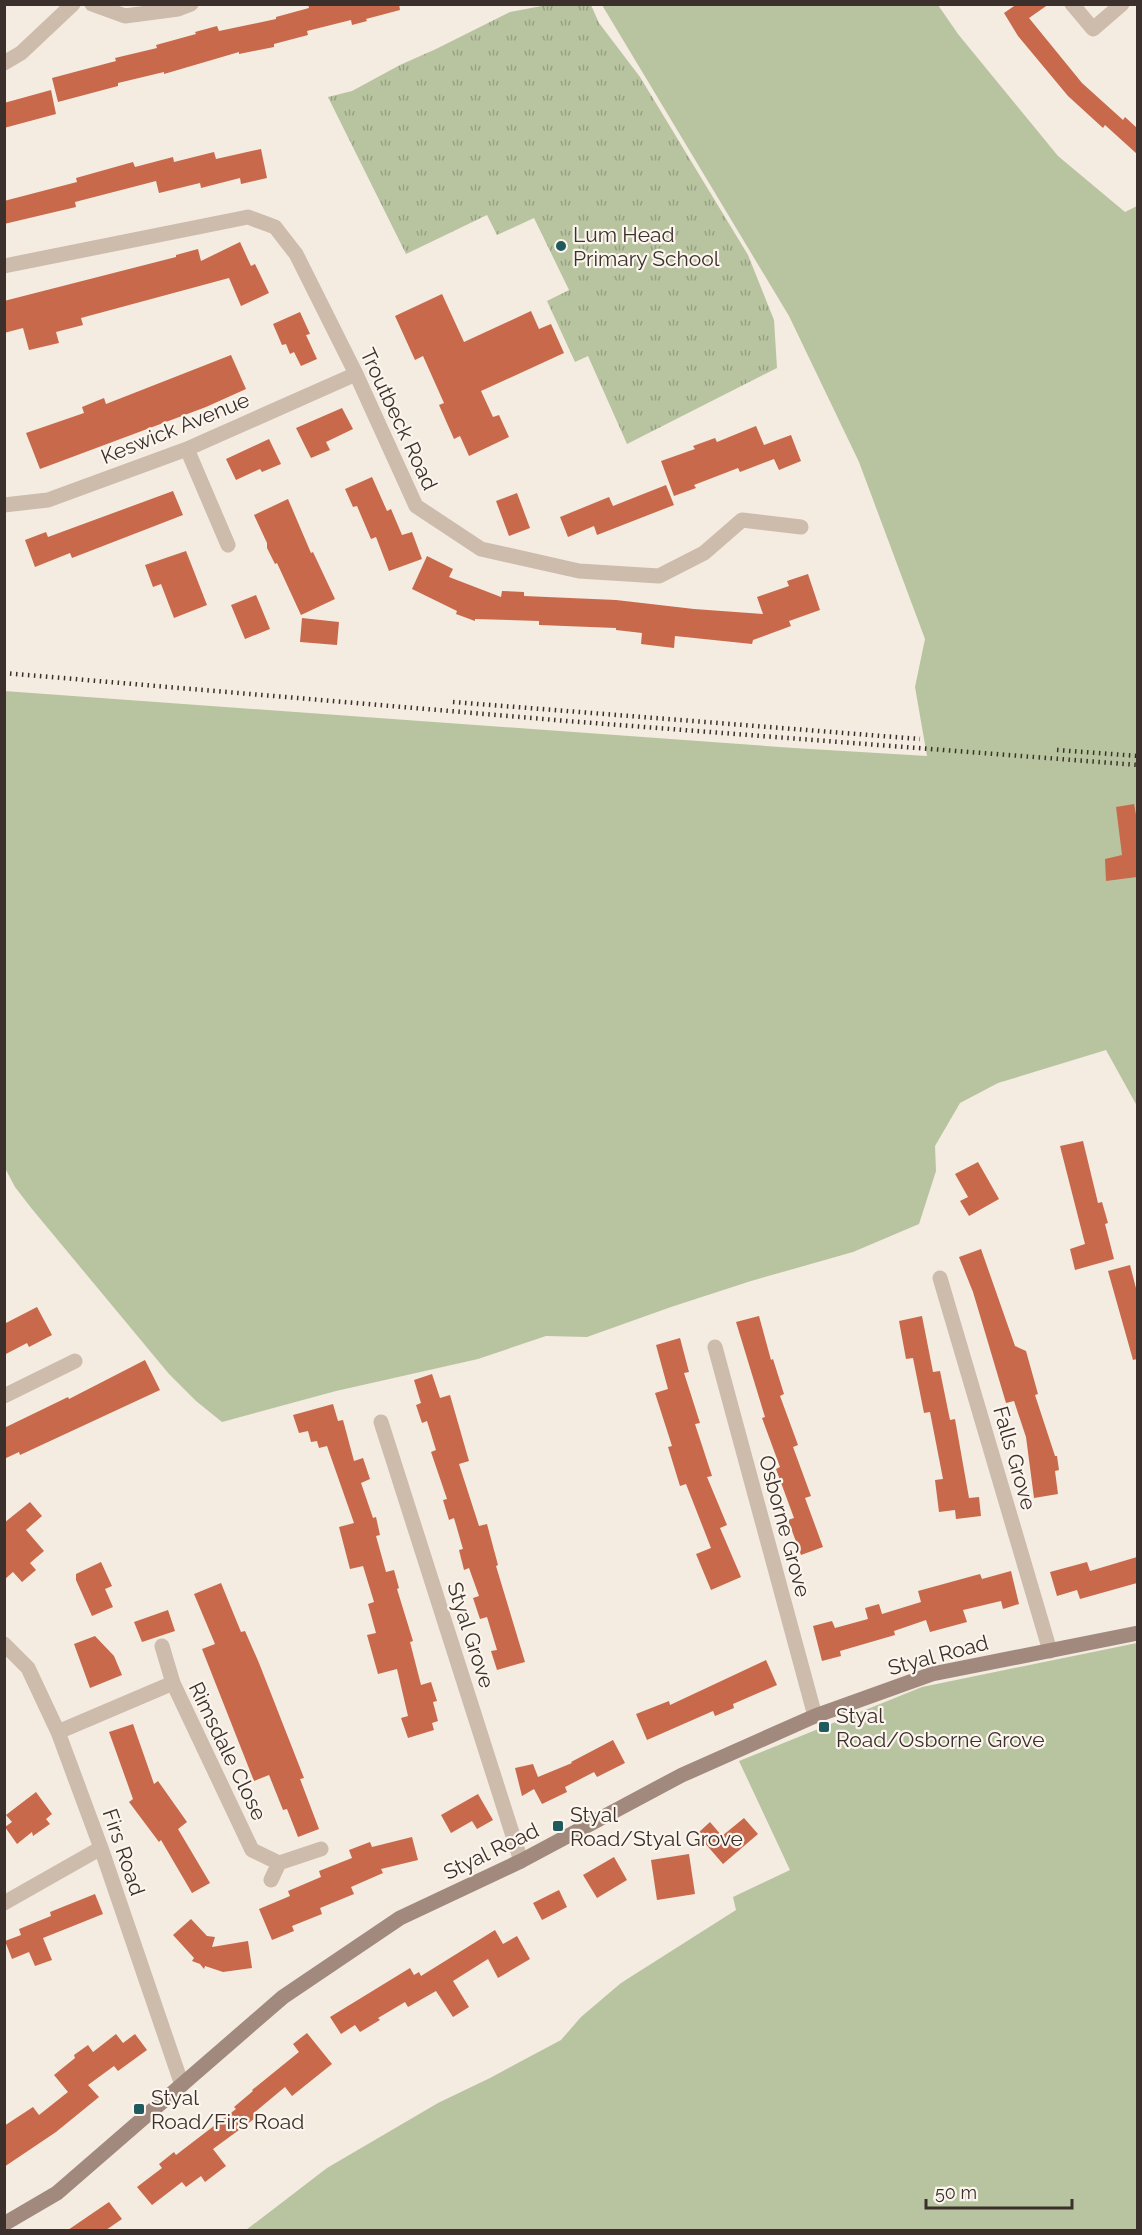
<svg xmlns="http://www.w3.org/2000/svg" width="1142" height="2235" font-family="Raleway,sans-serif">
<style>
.green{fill:#b8c4a0}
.park{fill:url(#park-tufts)}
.building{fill:#c8694b}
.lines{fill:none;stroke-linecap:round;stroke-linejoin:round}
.minor{stroke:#cdbbac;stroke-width:15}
.secondary{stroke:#a18a7d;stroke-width:15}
.rail{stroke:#3b302b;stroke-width:4.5;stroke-dasharray:1.5 4.5;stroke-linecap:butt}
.poi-dot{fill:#1f5a5e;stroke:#fbf5ee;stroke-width:2}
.labels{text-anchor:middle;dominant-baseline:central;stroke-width:4.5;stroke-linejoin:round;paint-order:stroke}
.poi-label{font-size:21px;fill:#3b302b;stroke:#fbf5ee;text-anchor:start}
.street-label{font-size:21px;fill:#3b302b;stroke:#fbf5ee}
</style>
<defs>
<pattern id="park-tufts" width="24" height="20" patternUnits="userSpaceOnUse" patternTransform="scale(1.5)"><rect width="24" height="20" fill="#b8c4a0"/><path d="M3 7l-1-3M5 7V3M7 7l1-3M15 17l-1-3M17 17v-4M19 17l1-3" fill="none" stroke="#97a083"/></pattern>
</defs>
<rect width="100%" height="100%" fill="#f4ebe1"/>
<path class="green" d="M602,5H938L958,34L1058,156L1125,212L1137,206V1106L1106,1050L998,1083L960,1103L935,1146L936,1171L919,1224L853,1252L751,1281L671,1307L587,1337L546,1336L478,1359L336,1391L222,1422L196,1401L169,1374L32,1209L15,1187L5,1168L4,691L794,748L927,756L915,687L925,639L859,462L789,316Z
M1137,1643V2230H246L327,2168L438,2103L490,2078L561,2040L581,2017L621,1983L736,1910L733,1897L790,1870L739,1761L922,1687Z"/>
<path class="park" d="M547,5H591L599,23L640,77L748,255L774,320L777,368L627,444L588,356L575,362L547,301L569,290L534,218L497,235L487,215L406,254L328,97L352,91L400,65L436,49L510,12Z"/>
<path class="building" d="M308,4H399L400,10L366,19L367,21L352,25L351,20L307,31L308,35L274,44V47L239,54V52L164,74V72L118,83V86L58,102L52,78L116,61L115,58L157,48L156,45L196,34L195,32L217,26L219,31L276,19V17L309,8Z
M1017,4H1049L1029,18L1082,83L1123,120L1125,117L1137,128V154L1105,125L1103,128L1068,96L1018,36L1004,13Z
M51,90L56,114L4,128V103Z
M261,149L267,178L241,184L240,178L201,188L200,183L159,193L156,181L75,202L76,207L4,224V201L77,182L76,178L133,162L135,167L173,157L174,162L214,152L216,159Z
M240,242L251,266L255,264L269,293L241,306L229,278L81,318L83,325L56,332L59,343L29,350L23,328L4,333V301L176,257V255L198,249L201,261Z
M442,294L464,342L531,311L539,329L551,324L564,353L481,391L493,417L499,415L509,437L469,456L460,436L454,439L439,405L444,403L423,356L415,360L395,316Z
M300,312L310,334L306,335L317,359L301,366L294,352L290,354L286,344L282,345L273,324Z
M231,355L246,389L206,407L40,469L26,433L84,413L82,407L104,398L106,404Z
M342,408L353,429L326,442L330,450L311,458L296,428Z
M756,426L764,445L791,435L801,461L779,470L774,459L740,472L738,468L694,485L696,488L674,496L661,461L695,449L693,446L715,438L717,442Z
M269,439L281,464L262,472L260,469L236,480L226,459Z
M372,477L387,511L391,509L402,535L412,532L422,559L389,571L376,537L371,539L357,506L353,507L345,489Z
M666,485L674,505L597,535L594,526L568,537L560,517L609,497L613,506Z
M173,491L183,515L72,558L70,553L35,567L25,540L46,532L48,537Z
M517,493L530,528L509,536L496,501Z
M288,499L311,553L313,552L335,599L301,615L277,563L275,564L267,548V543L254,515Z
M186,551L207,605L174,618L161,584L153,587L145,565Z
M427,556L453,569L449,577L501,597L502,591L524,592V596L616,600L694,609L763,614L757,597L789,586L787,581L808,574L820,610L789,621L791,626L753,640L752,644L675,636L674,648L641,644L642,633L616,630V628L539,625V621L475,619V621L456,614L457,611L412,589Z
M256,595L270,629L245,639L231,605Z
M302,618L339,622L337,645L300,642Z
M1134,804L1137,820V877L1106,881L1105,859L1122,855L1116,807Z
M1083,1141L1098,1203L1102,1202L1108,1223L1105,1224L1114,1259L1075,1270L1070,1249L1085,1244L1060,1146Z
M978,1162L999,1199L969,1216L960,1201L968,1197L955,1174Z
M981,1249L1015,1346L1026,1351L1038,1394L1035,1395L1055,1456H1057L1059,1470L1055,1471L1058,1494L1034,1498L1026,1437L1014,1401L1006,1403L973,1292L959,1257Z
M1130,1265L1137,1292V1359L1133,1360L1108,1271Z
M37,1307L52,1335L29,1347L27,1343L4,1355V1324Z
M759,1316L771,1360L773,1359L784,1394L780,1396L798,1445L793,1447L811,1496L805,1498L823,1547L801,1555L788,1520L794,1518L776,1469L780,1467L762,1418L765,1417L736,1322Z
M922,1316L933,1372L940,1371L950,1420L955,1419L969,1498L979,1497L981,1516L956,1519L955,1510L939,1512L935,1480L943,1479L930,1412L924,1413L913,1358L906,1359L899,1321Z
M680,1338L689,1372L684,1373L700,1423L695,1424L712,1476L707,1477L727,1525L720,1528L741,1577L711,1590L696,1554L711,1548L686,1484L680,1486L668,1447L672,1446L655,1393L668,1389L656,1345Z
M145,1360L160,1390L20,1455L19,1452L4,1459V1428L68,1397L69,1399Z
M432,1374L440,1398L450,1395L469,1461L459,1464L479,1526L487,1524L498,1565L496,1566L525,1662L497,1670L491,1651L497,1650L487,1617L480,1619L473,1598L479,1596L469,1568L464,1570L459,1550L463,1549L454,1518L449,1520L443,1500L447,1499L431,1452L436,1450L427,1421L422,1423L416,1405L421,1403L414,1380Z
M333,1404L338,1421L343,1420L354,1461L363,1458L370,1479L361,1483L373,1518L376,1517L380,1535L376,1536L386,1572L394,1570L399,1588L397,1589L413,1641L410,1642L421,1685L431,1682L437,1701L433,1702L438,1721L432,1723L434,1730L408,1738L401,1718L408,1716L397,1669L378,1674L367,1635L376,1633L368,1604L374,1602L363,1566L350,1569L339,1527L354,1523L327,1446L319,1448L317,1441L311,1442L308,1431L299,1433L293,1415Z
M30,1502L42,1516L26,1530L44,1551L30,1563L36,1570L22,1582L13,1572L4,1580V1523Z
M1137,1557V1583L1080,1599L1077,1590L1057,1596L1050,1572L1087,1562L1090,1571Z
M101,1562L112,1586L105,1589L113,1607L92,1616L76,1580V1574Z
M1011,1571L1019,1604L1003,1609L1001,1601L963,1610L967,1622L930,1632L926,1620L894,1631L895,1635L840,1651L841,1656L822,1661L813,1626L832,1621L835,1628L868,1619L865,1608L879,1604L882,1614L921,1602L918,1591L980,1574L982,1579Z
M221,1583L241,1632L245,1631L259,1663L304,1778L300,1779L319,1829L298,1837L287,1809L283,1810L269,1775L254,1781L202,1649L215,1644L194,1594Z
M168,1610L175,1631L142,1642L134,1622Z
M95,1636L114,1656L122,1675L90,1688L74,1644Z
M766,1660L777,1685L733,1704L734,1708L715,1716L713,1711L647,1740L636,1714L669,1701L670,1705Z
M133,1724L154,1784L158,1781L187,1822L178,1829L210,1883L192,1893L161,1840L159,1842L129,1802L133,1799L109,1732Z
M613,1740L625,1763L597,1777L594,1772L565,1787L567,1792L542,1804L534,1789L522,1796L515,1768L533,1764L538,1777L572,1763L571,1762Z
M36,1792L52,1814L46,1819L50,1824L33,1836L32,1832L17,1844L5,1827L12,1822L6,1815Z
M478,1794L493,1820L477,1829L472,1821L451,1833L441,1815Z
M744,1818L758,1834L723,1864L697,1834L710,1822L722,1836Z
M412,1837L418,1860L381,1869L383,1873L351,1887L354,1894L320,1908L322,1914L292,1926L294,1931L272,1940L259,1909L290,1896L288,1891L321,1877L319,1871L352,1858L349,1850L370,1842L372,1847Z
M689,1854L695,1894L657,1900L651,1860Z
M614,1857L627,1880L597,1898L583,1875Z
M559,1890L567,1907L542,1920L533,1903Z
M95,1894L103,1914L43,1938L52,1960L35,1966L29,1952L12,1959L5,1941L21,1935L19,1929L51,1916L50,1912Z
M191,1919L207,1936L215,1937L212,1947L248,1941L252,1968L223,1972L205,1966L204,1969L200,1964L192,1961L194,1958L173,1935Z
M495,1930L503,1944L517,1936L530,1959L498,1978L488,1959L453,1981L469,2007L453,2017L436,1991L408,2007L405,2002L378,2018L380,2020L360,2032L355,2025L341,2034L330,2017L410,1968L414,1975L419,1972L421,1976Z
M307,2033L332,2064L292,2096L285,2087L255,2112L258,2116L213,2149L226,2166L205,2182L201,2176L186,2187L182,2182L152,2205L137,2187L162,2168L159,2164L174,2152L176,2155L236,2109L234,2107L253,2091L252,2090L299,2052L293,2044Z
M116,2034L123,2043L135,2034L147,2050L118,2071L114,2066L88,2085L99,2097L56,2132L4,2167V2126L33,2107L39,2115L68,2092L54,2075L75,2058L74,2055L88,2045L93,2052Z
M109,2202L122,2219L106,2230H68Z"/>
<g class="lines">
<path class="minor" d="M92,4L125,16L178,9L191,4
M1072,4L1093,29L1122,4
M4,63L21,53L73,4
M4,266L248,217L275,227L296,254L356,374L416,506L481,549L579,571L659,576L704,553L742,520L801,527
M187,449L228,545
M4,505L48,500L187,449L356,374
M940,1278L1050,1651
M715,1347L815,1716
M4,1396L75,1361
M381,1422L521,1861
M4,1644L28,1668L58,1732L101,1848L182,2085
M162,1646L173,1683
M58,1732L173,1683L252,1850L279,1863L321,1849
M271,1880L279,1863
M4,1903L101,1848"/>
<path class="secondary" d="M4,2224L57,2193L283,1997L400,1918L521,1861L682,1775L815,1716L932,1674L1138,1633"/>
<path class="rail" d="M4,673L567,721L1138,765
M453,702L920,739
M1057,750L1138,756"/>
</g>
<g class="poi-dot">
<circle cx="561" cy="246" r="6"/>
<rect x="818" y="1721" width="12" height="12" rx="3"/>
<rect x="552" y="1820" width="12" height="12" rx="3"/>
<rect x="133" y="2103" width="12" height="12" rx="3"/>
</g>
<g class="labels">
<g class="poi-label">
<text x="573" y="234">Lum Head<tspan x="573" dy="24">Primary School</tspan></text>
<text x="836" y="1715">Styal<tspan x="836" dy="24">Road/Osborne Grove</tspan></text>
<text x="570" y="1814">Styal<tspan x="570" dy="24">Road/Styal Grove</tspan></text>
<text x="151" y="2097">Styal<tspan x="151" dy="24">Road/Firs Road</tspan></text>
</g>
<g class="street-label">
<text transform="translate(399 419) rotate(65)">Troutbeck Road</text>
<text transform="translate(175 428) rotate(-22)">Keswick Avenue</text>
<text transform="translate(1015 1458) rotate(74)">Falls Grove</text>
<text transform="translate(785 1526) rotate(75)">Osborne Grove</text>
<text transform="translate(471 1635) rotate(72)">Styal Grove</text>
<text transform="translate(938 1655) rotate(-15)">Styal Road</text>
<text transform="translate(228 1751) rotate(64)">Rimsdale Close</text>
<text transform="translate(491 1851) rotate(-26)">Styal Road</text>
<text transform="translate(124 1852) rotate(71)">Firs Road</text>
</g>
</g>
<rect width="1142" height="2235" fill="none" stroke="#3b302b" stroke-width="12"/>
<path d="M926 2199v9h146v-9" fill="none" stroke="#3b302b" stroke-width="3"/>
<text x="935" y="2199" font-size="18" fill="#3b302b" stroke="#fbf5ee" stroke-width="4.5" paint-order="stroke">50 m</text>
</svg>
